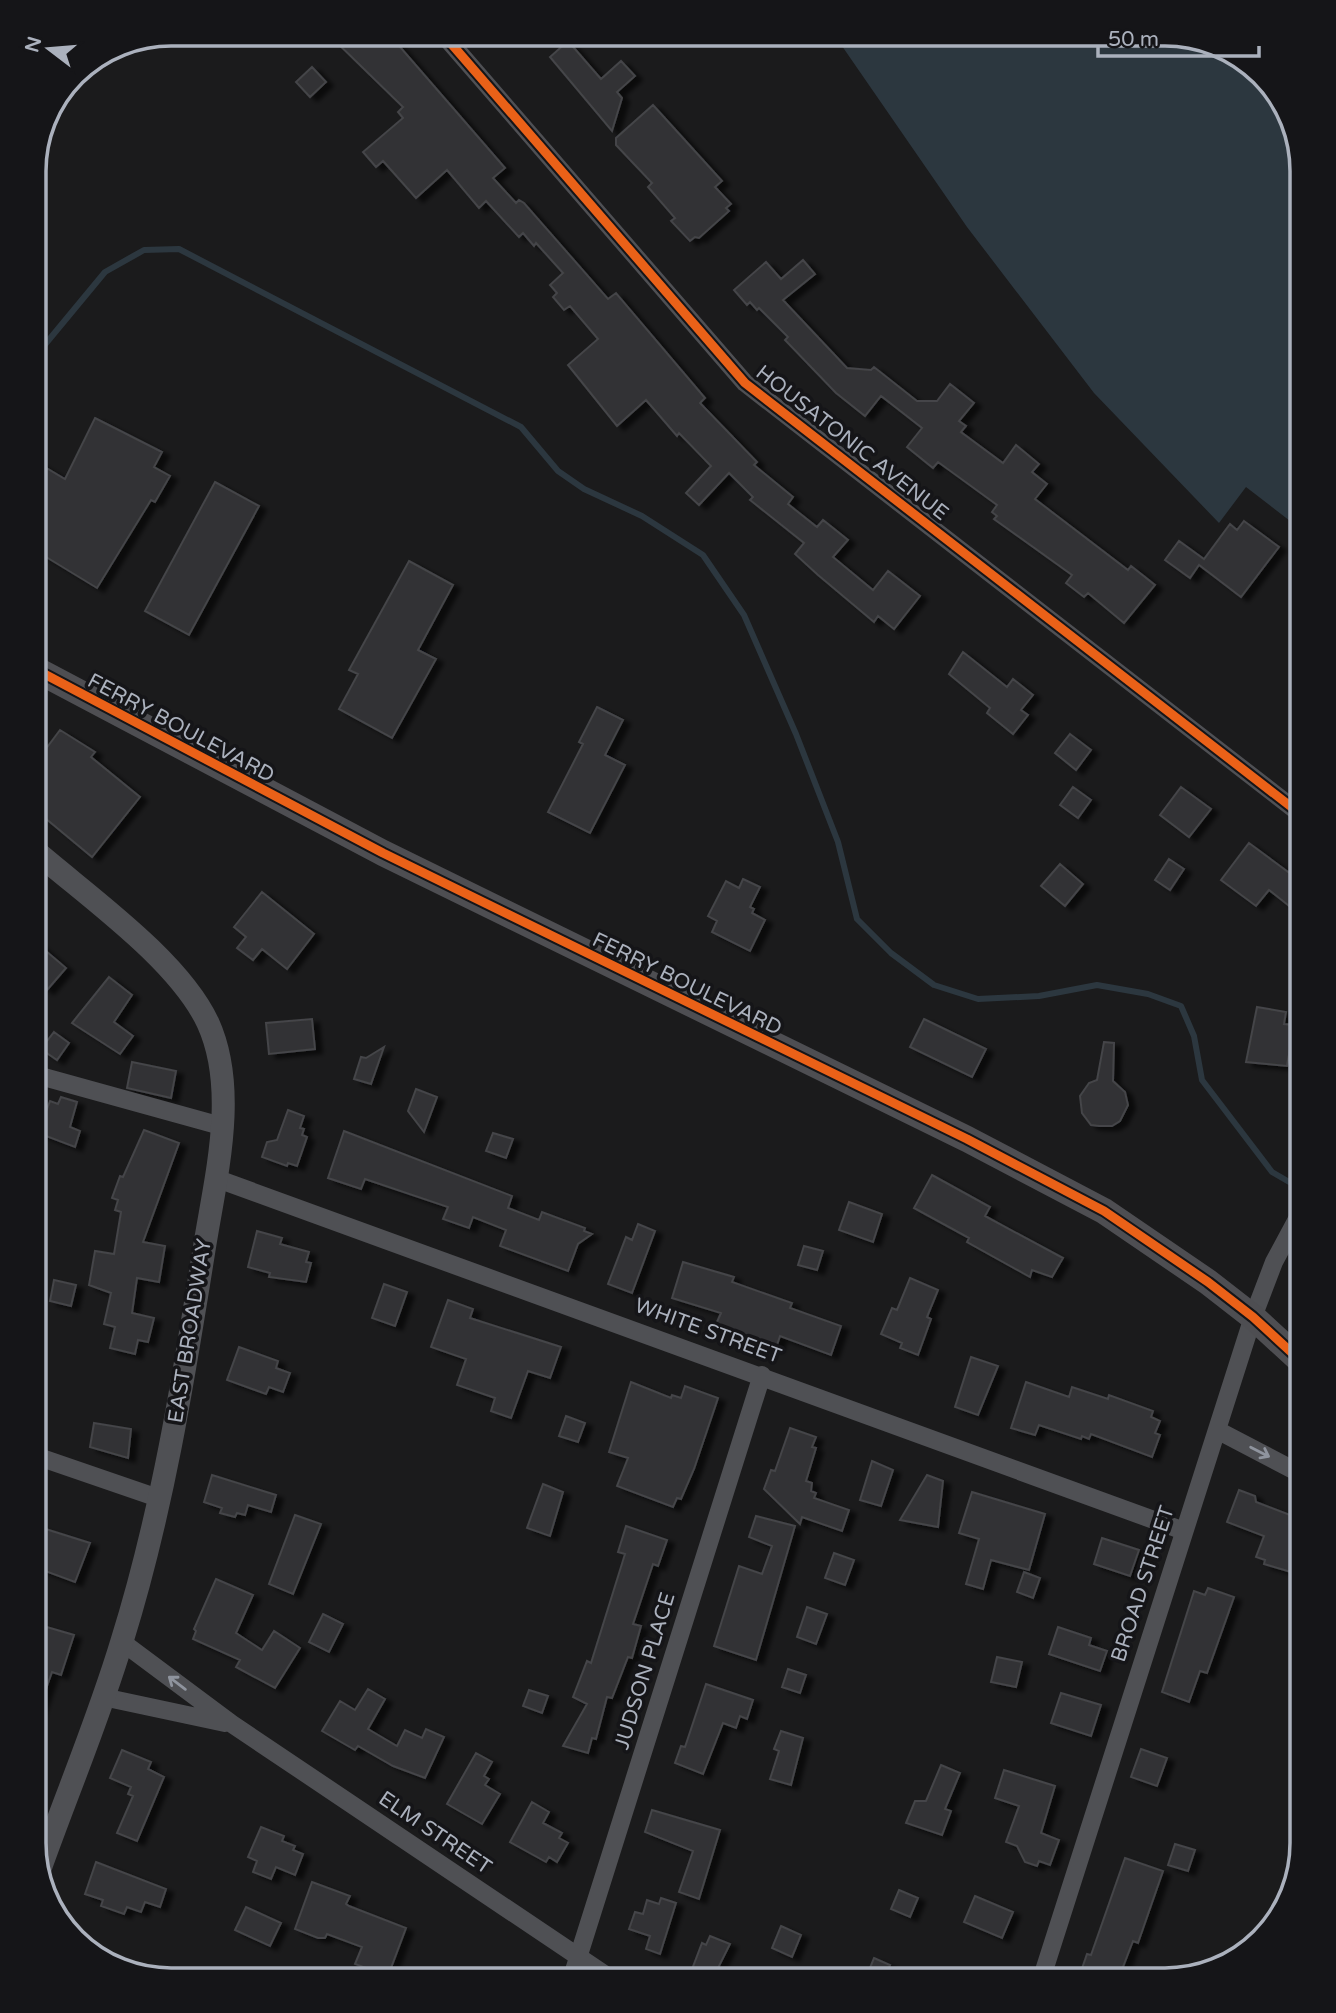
<svg xmlns="http://www.w3.org/2000/svg" width="1336" height="2013" font-family="'Varela Round',sans-serif">
<style>
.water{fill:#2c373f}
.lines{fill:none;stroke-linecap:round;stroke-linejoin:round}
.stream{stroke:#2c373f;stroke-width:6}
.building{fill:#333334;stroke:#444548;stroke-width:2;filter:url(#shadow)}
.minor{stroke:#4f5054;stroke-width:18}
.tertiary{stroke:#4f5054;stroke-width:23}
.secondary{stroke:#4e4e52;stroke-width:26}
.cycleway-casing{stroke:#151518;stroke-width:13}
.cycleway{stroke:#ea6118;stroke-width:9}
.oneway{stroke:#8f949e}
.labels{text-anchor:middle;dominant-baseline:central;stroke-width:7;stroke-linejoin:round;paint-order:stroke}
.street-label{font-size:21px;fill:#abb1bd;stroke:#151518}
.rim{fill:none;stroke:#abb1bd;stroke-width:3.5}
</style>
<defs>
<filter id="shadow"><feDropShadow dx="7" dy="4" stdDeviation="2" flood-color="#0009"/></filter>
</defs>
<rect width="100%" height="100%" fill="#1b1b1c"/>
<path class="water" d="M833,33L1175,34L1235,52L1285,102L1303,170V531L1246,487L1219,523L1094,393L967,227Z"/>
<g class="lines">
<path class="stream" d="M33,359L105,272L144,250L179,249L521,427L558,471L584,489L642,516L703,555L744,615L796,734L838,842L857,919L891,953L934,985L978,999L1039,996L1097,985L1148,994L1181,1006L1194,1036L1202,1080L1272,1172L1303,1190"/>
</g>
<path class="building" d="M327,33H388L505,168L493,178L516,203L519,200L524,203L608,299L616,293L705,398L700,403L757,462L754,465L793,497L788,504L817,527L823,520L848,540L833,557L873,590L888,571L920,596L894,629L878,616L874,622L818,575L795,554L804,543L750,500L753,497L729,473L699,505L686,493L711,466L679,433L677,436L646,400L617,426L568,365L598,339L570,306L564,310L553,297L557,293L550,285L563,273L536,243L534,246L523,233L519,237L486,201L479,208L447,170L416,198L383,161L376,167L363,152L403,118L398,112L403,107Z
M568,41L601,79L621,61L635,76L617,92L622,98L612,131L550,57Z
M312,67L326,82L310,97L296,82Z
M653,105L722,181L715,187L731,204L726,208L729,211L699,238L695,237L690,241L671,221L675,218L648,187L652,183L616,145V138Z
M803,260L815,274L783,300L847,368L871,370L874,367L917,401H937L950,384L974,403L959,421L966,426L961,432L1003,463L1016,445L1039,464L1032,472L1047,484L1035,499L1128,570L1131,566L1155,585L1124,623L1088,593L1084,597L1066,583L1072,575L994,519L997,516L992,512L997,505L938,462L933,468L907,447L922,428L881,396L865,416L836,393L785,340L788,337L759,308L757,310L750,302L747,305L734,290L766,262L781,279Z
M95,418L162,452L154,467L170,476L155,502L151,500L97,588L33,549V460L65,479Z
M215,482L259,506L189,635L145,611Z
M1244,521L1279,547L1241,597L1199,565L1190,578L1165,560L1179,541L1204,559L1230,524L1237,530Z
M409,561L453,585L418,650L436,659L392,738L339,709L358,674L349,670Z
M963,652L1007,687L1013,679L1033,695L1021,710L1028,715L1013,734L987,713L990,708L949,674Z
M597,707L623,720L605,755L625,765L590,833L548,812L583,744L579,742Z
M60,730L95,752L91,757L140,797L92,857L33,808V740L45,750Z
M1070,734L1091,750L1076,770L1055,753Z
M1073,787L1091,800L1078,818L1060,805Z
M1181,787L1211,809L1189,837L1160,815Z
M1249,843L1303,883V917L1269,890L1256,906L1221,880Z
M1169,859L1184,869L1170,890L1155,880Z
M1060,864L1083,884L1065,906L1041,886Z
M743,879L760,887L750,907L754,909L752,913L765,920L750,951L712,932L717,921L708,916L726,881L739,888Z
M262,892L314,934L287,969L262,949L253,960L237,948L246,937L234,927Z
M33,940L66,968L47,990L33,979Z
M109,977L132,995L114,1022L133,1036L120,1054L72,1023Z
M1257,1007L1286,1012L1284,1024L1294,1025L1287,1066L1246,1062Z
M312,1019L315,1049L269,1054L266,1023Z
M924,1019L986,1049L972,1077L910,1047Z
M54,1032L69,1043L57,1060L41,1049Z
M1104,1042L1114,1043L1113,1081L1125,1092L1128,1105L1120,1121L1112,1126H1099L1091,1125L1082,1113L1080,1096L1089,1083L1097,1080Z
M384,1047L371,1084L354,1079L361,1057L366,1058Z
M132,1062L176,1071L171,1098L127,1088Z
M416,1089L437,1097L424,1132L408,1111Z
M61,1097L77,1102L70,1127L80,1131L75,1147L38,1133L50,1101L58,1104Z
M288,1110L304,1116L300,1128L304,1129L302,1135L307,1137L297,1166L288,1163L287,1166L262,1157L267,1142L277,1140Z
M144,1130L179,1143L143,1242L165,1246L159,1282L137,1278L132,1313L154,1318L148,1342L138,1340L135,1354L110,1348L115,1327L104,1324L111,1293L89,1285L95,1251L114,1254L121,1212L115,1210L118,1200L112,1198L120,1176L123,1177Z
M344,1131L512,1196L508,1208L539,1220L542,1212L585,1228L584,1231L592,1234L578,1244L568,1271L500,1246L506,1230L473,1217L469,1228L443,1219L448,1207L365,1179L361,1189L328,1178Z
M493,1133L513,1139L506,1158L486,1151Z
M932,1175L990,1207L985,1216L1063,1258L1052,1277L1032,1270L1030,1277L967,1242L969,1238L914,1208Z
M849,1202L882,1214L873,1242L839,1230Z
M638,1224L655,1231L632,1293L608,1284L626,1237L632,1240Z
M257,1231L282,1238L280,1244L309,1252L306,1262L311,1263L306,1282L269,1277L270,1273L248,1267Z
M804,1246L823,1251L817,1270L798,1265Z
M683,1262L734,1277L732,1282L792,1303L790,1308L841,1326L831,1355L780,1336L776,1348L716,1324L721,1313L672,1298Z
M910,1278L938,1290L927,1317L931,1319L918,1355L900,1348L902,1343L881,1334L892,1308L897,1310Z
M54,1280L76,1285L71,1306L50,1301Z
M384,1284L407,1292L395,1326L372,1318Z
M448,1300L473,1309L470,1318L561,1347L550,1378L528,1371L511,1418L491,1411L495,1398L457,1385L466,1359L431,1347Z
M239,1347L278,1361L276,1368L290,1373L283,1392L269,1387L266,1394L227,1380Z
M971,1357L998,1366L978,1415L955,1407Z
M631,1382L671,1398L672,1395L681,1398L685,1386L718,1398L694,1469L681,1499L677,1498L673,1507L617,1486L628,1458L609,1452Z
M1026,1382L1069,1397L1072,1387L1108,1399L1109,1395L1153,1411L1151,1417L1160,1421L1155,1433L1160,1435L1152,1457L1091,1434L1089,1439L1082,1436L1081,1439L1039,1425L1035,1435L1011,1428Z
M566,1416L585,1423L578,1442L559,1436Z
M94,1423L131,1429L128,1458L90,1447Z
M790,1428L816,1437L812,1447L816,1448L806,1481L812,1483L811,1491L816,1493L814,1498L849,1510L842,1531L802,1517L800,1524L764,1489L771,1470L775,1471Z
M872,1461L893,1470L881,1506L860,1500Z
M212,1475L276,1495L271,1512L248,1505L245,1515L237,1513L235,1517L220,1513L222,1508L204,1502Z
M927,1475L943,1481L938,1527L900,1520Z
M543,1484L563,1492L550,1536L527,1528Z
M1239,1490L1255,1496L1256,1502L1303,1520V1532L1291,1572L1264,1564L1265,1560L1256,1557L1264,1536L1227,1522Z
M972,1492L1045,1514L1029,1570L991,1560L983,1589L966,1584L979,1539L959,1533Z
M295,1515L321,1524L293,1594L269,1584Z
M756,1516L795,1526L756,1660L714,1646L739,1566L762,1574L772,1546L749,1537Z
M33,1525L90,1543L75,1582L37,1568L41,1558L33,1555Z
M626,1526L667,1540L658,1566L653,1564L633,1624L641,1626L632,1658L628,1657L612,1698L607,1697L596,1739L592,1738L588,1753L563,1746L587,1704L573,1697L587,1661L591,1663L625,1554L618,1552Z
M1102,1538L1139,1550L1130,1576L1094,1564Z
M834,1553L854,1560L845,1585L825,1578Z
M1024,1572L1040,1578L1033,1598L1017,1592Z
M216,1579L253,1595L236,1633L262,1650L274,1631L300,1648L275,1688L236,1667L240,1660L193,1639L196,1631L194,1629Z
M1208,1588L1234,1597L1207,1673L1200,1671L1189,1702L1162,1692L1194,1591L1205,1595Z
M807,1607L827,1614L816,1644L797,1637Z
M323,1614L343,1624L329,1652L309,1642Z
M33,1623L74,1635L61,1675L52,1672L36,1717Z
M1058,1627L1091,1638L1089,1645L1107,1651L1100,1671L1049,1654Z
M997,1657L1022,1662L1016,1687L991,1682Z
M788,1669L806,1675L800,1693L782,1687Z
M706,1684L753,1700L747,1719L740,1716L736,1728L723,1723L703,1774L675,1763L681,1746L685,1747Z
M368,1689L385,1699L368,1729L397,1746L405,1730L422,1738L426,1729L444,1737L425,1778L393,1766L358,1746L355,1750L322,1731L340,1701L355,1710Z
M529,1690L548,1696L542,1713L523,1706Z
M1061,1693L1101,1705L1091,1736L1051,1723Z
M781,1731L803,1738L791,1785L770,1779L779,1751L774,1749Z
M1141,1749L1167,1758L1157,1786L1131,1777Z
M122,1750L151,1762L148,1769L164,1777L137,1841L117,1833L133,1796L128,1794L131,1787L110,1778Z
M476,1753L492,1762L484,1776L489,1779L485,1785L500,1794L482,1824L447,1804Z
M941,1765L960,1773L945,1809L951,1811L942,1835L906,1823L915,1801H926Z
M1004,1770L1055,1786L1041,1833L1059,1840L1050,1865L1039,1861L1037,1866L1025,1862L1017,1846L1006,1842L1019,1806L995,1798Z
M532,1802L549,1812L543,1823L562,1833L559,1838L568,1843L557,1862L549,1857L546,1862L510,1842Z
M652,1810L720,1830L699,1899L679,1892L693,1851L645,1832Z
M261,1827L284,1836L282,1841L295,1846L293,1850L303,1854L295,1875L276,1867L271,1879L253,1872L257,1861L248,1857Z
M1175,1844L1195,1850L1188,1871L1168,1865Z
M1125,1858L1163,1871L1138,1943L1133,1941L1118,1980H1078L1087,1954L1091,1955Z
M96,1862L166,1889L160,1907L145,1902L141,1912L127,1907L124,1914L101,1906L103,1900L85,1894Z
M312,1882L350,1896L346,1904L349,1906L406,1928L388,1976L355,1964L362,1947L327,1934L325,1938H318L295,1929Z
M899,1890L918,1898L910,1917L891,1909Z
M975,1896L1013,1912L1002,1938L964,1922Z
M661,1898L676,1903L660,1954L646,1949L650,1936L629,1929L635,1912L643,1914L647,1900L659,1904Z
M246,1907L281,1923L270,1946L235,1930Z
M781,1926L801,1935L792,1957L772,1948Z
M710,1936L730,1944L712,1980L691,1972L702,1943L706,1945Z
M874,1958L890,1965L884,1980H865Z"/>
<g class="lines">
<path class="minor" d="M442,33L745,383L1303,816
M33,1074L221,1126
M215,1178L1184,1531
M1217,1430L1303,1475
M33,1455L161,1499
M122,1642L232,1724L613,1980
M103,1697L225,1723
M571,1980L762,1375
M1041,1980L1253,1317L1274,1262L1303,1208"/>
<path class="tertiary" d="M33,849C87,896 178,959 208,1023C239,1091 215,1179 204,1250C183,1382 162,1513 122,1641C99,1718 67,1793 40,1869"/>
<path class="secondary" d="M33,668L383,853L967,1139L1104,1211L1208,1282L1253,1317L1303,1363"/>
<defs>
<path id="cycleway" d="M442,33L745,383L1303,816
M33,668L383,853L967,1139L1104,1211L1208,1282L1253,1317L1303,1363"/>
</defs>
<use href="#cycleway" class="cycleway-casing"/>
<use href="#cycleway" class="cycleway"/>
</g>
<defs><path id="oneway-shaft" d="M-6 0H5M1.5-3L5.5 0L1.5 3" fill="none" stroke-width="1.6" stroke-linecap="round" stroke-linejoin="round" transform="scale(1.75)"/></defs>
<g class="oneway">
<use href="#oneway-shaft" transform="translate(1260 1452) rotate(27)"/>
<use href="#oneway-shaft" transform="translate(177 1683) rotate(-143)"/>
</g>
<g class="labels">
<g class="street-label">
<text transform="translate(852 443) rotate(38)">HOUSATONIC AVENUE</text>
<text transform="translate(181 728) rotate(28)">FERRY BOULEVARD</text>
<text transform="translate(687 984) rotate(26)">FERRY BOULEVARD</text>
<text transform="translate(190 1331) rotate(-81)">EAST BROADWAY</text>
<text transform="translate(708 1331) rotate(20)">WHITE STREET</text>
<text transform="translate(1143 1584) rotate(-72)">BROAD STREET</text>
<text transform="translate(645 1671) rotate(-73)">JUDSON PLACE</text>
<text transform="translate(435 1833) rotate(34)">ELM STREET</text>
</g>
</g>
<path d="M0 0H1336V2013H0ZM171 46H1165A125 125 0 0 1 1290 171V1843A125 125 0 0 1 1165 1968H171A125 125 0 0 1 46 1843V171A125 125 0 0 1 171 46Z" fill="#151518" fill-rule="evenodd"/>
<path class="rim" d="M171 46H1165A125 125 0 0 1 1290 171V1843A125 125 0 0 1 1165 1968H171A125 125 0 0 1 46 1843V171A125 125 0 0 1 171 46Z"/>
<g transform="translate(49 49) rotate(286)" stroke="#151518" stroke-width="5" paint-order="stroke">
<path d="M0-5L12 26L0 18L-12 26Z" fill="#abb1bd"/>
<text y="-10" font-size="19" font-weight="bold" text-anchor="middle" fill="#abb1bd">N</text>
</g>
<path d="M1098 46v10h161v-10" fill="none" stroke="#abb1bd" stroke-width="3.5"/>
<text x="1108" y="46" font-size="21" fill="#abb1bd" stroke="#151518" stroke-width="5" paint-order="stroke">50 m</text>
</svg>
